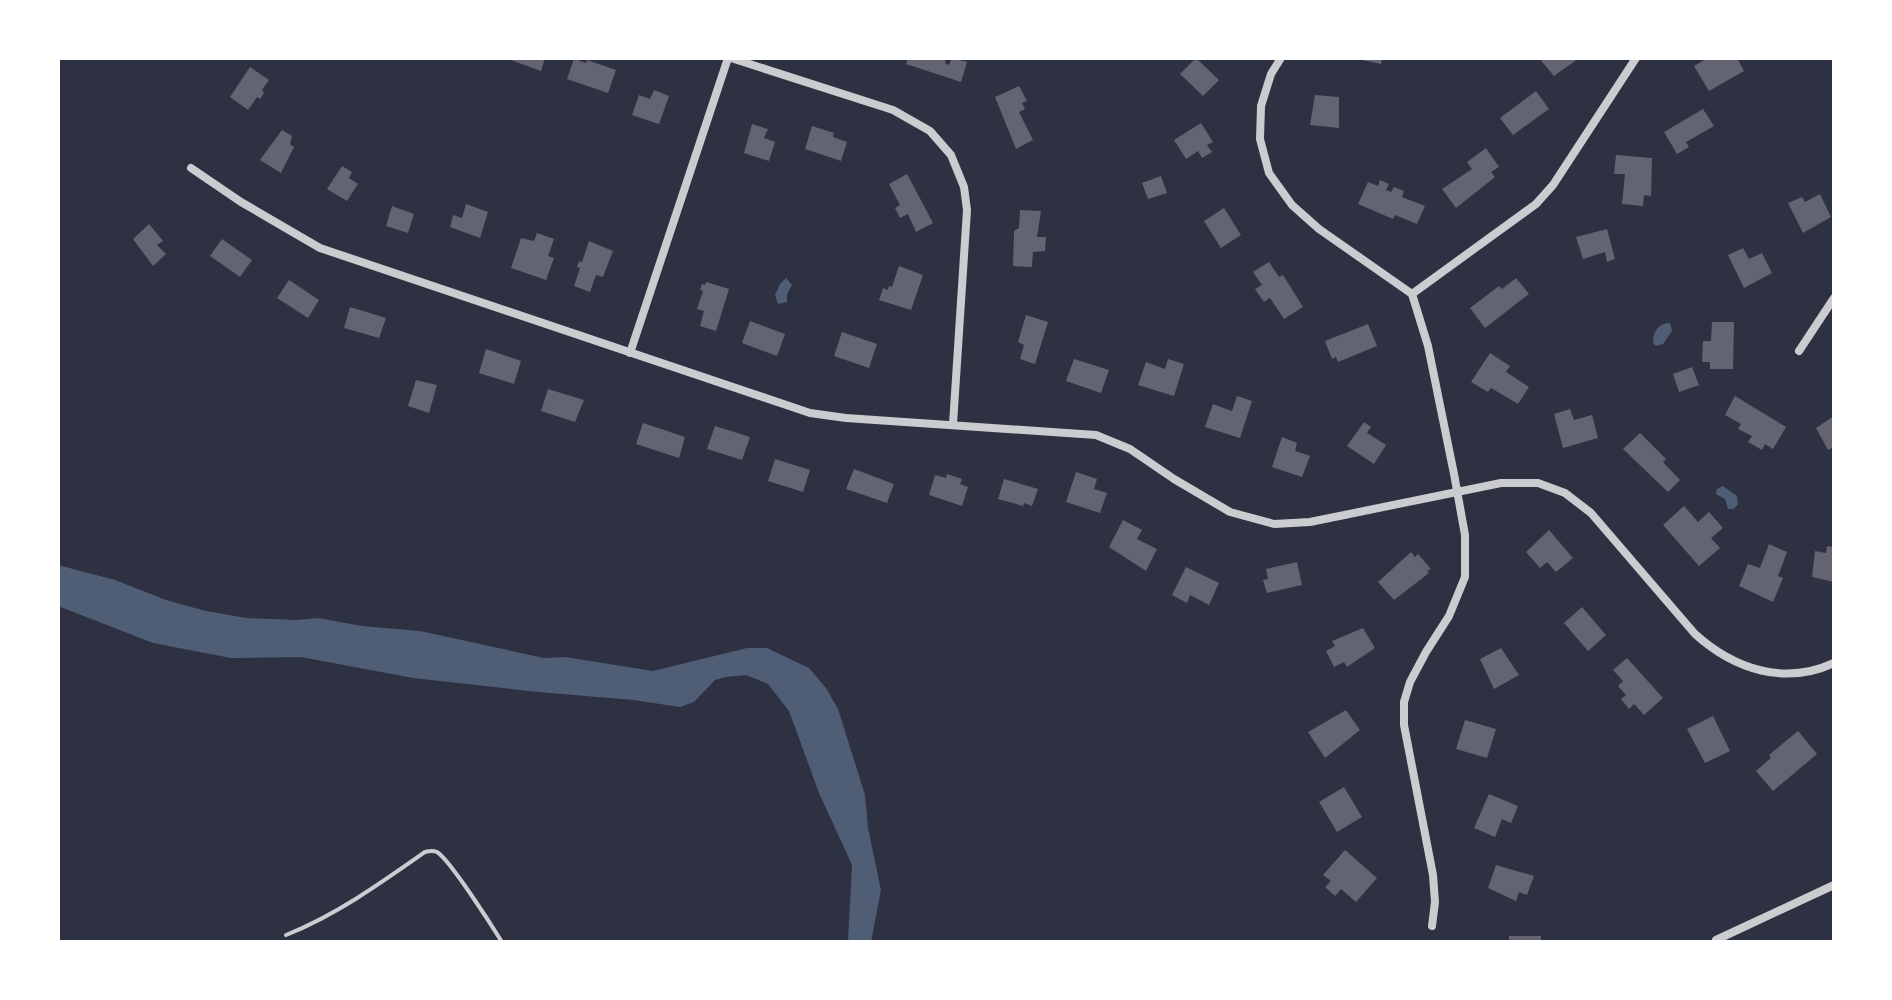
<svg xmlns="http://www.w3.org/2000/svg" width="1892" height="1000" font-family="'PT Sans',sans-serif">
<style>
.water{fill:#4f5d75}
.building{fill:#626471}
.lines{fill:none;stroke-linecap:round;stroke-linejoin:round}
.service{stroke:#caccd0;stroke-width:4}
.minor{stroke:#caccd0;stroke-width:8}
</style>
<rect width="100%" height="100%" fill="#2d3142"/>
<path class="water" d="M786,278L792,285L787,294V302L778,304L775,295L780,284Z
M1670,323L1672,331L1663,344L1656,346L1653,343C1653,332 1658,323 1670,323Z
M1723,486L1737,496L1738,504L1734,509H1728L1725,499L1716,494L1717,489Z
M58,565L115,580L166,600L206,611L246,618L296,620L318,618L362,626L420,631L544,658L565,657L653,671L747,648H767L809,668L826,688L838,709L865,795L868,828L881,890L871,942H848L852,865L819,793L789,711L768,684L746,675L726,677L715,680L694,702L680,707L633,700L538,692L413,678L301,657L231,658L153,643L58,606Z"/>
<path class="building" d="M505,58H545L541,71Z
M908,58H946L945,63L949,65L952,58L967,62L961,82L906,64Z
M1196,58L1219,80L1203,96L1180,74Z
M1353,58H1382L1381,64Z
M1539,58H1579L1554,76Z
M1708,58H1737L1744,71L1709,91L1694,66Z
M574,59L586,63L587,60L616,70L608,93L567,79Z
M250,67L269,80L262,90L264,93L260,99L257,97L248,110L230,97Z
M1019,86L1027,101L1022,103L1025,109L1019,112L1033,140L1016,149L995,97Z
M654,90L669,96L659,124L632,115L639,95L650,99Z
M1536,91L1549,109L1513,135L1500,118Z
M1315,95L1339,97V128L1310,125Z
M1703,109L1714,126L1686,142L1689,147L1677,154L1664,132Z
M1201,123L1213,142L1207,145L1212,152L1202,158L1198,151L1186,159L1174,140Z
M752,124L768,129L764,138L775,142L769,161L744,153Z
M812,126L834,133L833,137L847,142L841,161L805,149Z
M282,130L292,136L290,144L294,147L281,173L260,160Z
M1486,148L1499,167L1491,172L1495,177L1456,208L1442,189L1472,169L1467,162Z
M1616,155L1652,158L1651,196L1644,195L1643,206L1622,204L1625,174H1614Z
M342,166L352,172L349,178L358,184L347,201L327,189Z
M907,174L933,223L916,232L908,214L900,218L895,208L900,205L889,184Z
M1161,176L1167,193L1148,199L1142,183Z
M1380,180L1389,184L1386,190L1391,192L1394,187L1404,191L1402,197L1425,206L1417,224L1395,215L1393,219L1358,204L1368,182L1378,186Z
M1820,194L1831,217L1803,233L1788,203L1802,197L1805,202Z
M466,204L488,212L480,238L450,227L453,215L462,218Z
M392,206L414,214L408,233L386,226Z
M1224,208L1241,235L1221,248L1204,221Z
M1020,210L1041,211L1037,237H1046L1045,251L1033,252L1032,267L1013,266L1014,231L1019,228Z
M149,224L163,241L157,245L166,254L153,266L133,239Z
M1607,229L1615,259L1607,262L1605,252L1583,259L1576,237Z
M537,233L554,239L548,256L554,258L546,280L511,268L521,238L534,241Z
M222,239L252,260L240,277L210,256Z
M589,241L613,251L603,277L596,275L590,292L574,286L580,268L577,267L579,261L582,262Z
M1743,248L1749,259L1762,253L1772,273L1744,288L1728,255Z
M1269,262L1279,277L1283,275L1303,307L1284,319L1270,298L1264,302L1255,289L1262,285L1253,272Z
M899,266L923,275L911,310L879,300L883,288L888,290L889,286L892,287Z
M1516,278L1529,294L1485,328L1470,308L1499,286L1502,289Z
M289,280L319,300L308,318L277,298Z
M706,282L729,289L716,331L700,326L704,311L697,309L703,291L700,290L702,284L705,285Z
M350,307L386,318L379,338L344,328Z
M1026,315L1048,322L1035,364L1020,359L1024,345L1018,342Z
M750,321L785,334L777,356L742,343Z
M1712,322H1734L1733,369H1710V362H1702L1703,341H1711Z
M1368,324L1377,346L1338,362L1336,357L1332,359L1325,341Z
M842,332L877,344L869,368L834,356Z
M486,349L521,361L514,384L479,373Z
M1490,353L1510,366L1506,372L1529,387L1518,404L1491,388L1488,392L1471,382Z
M1074,359L1109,370L1101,393L1066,381Z
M1168,359L1184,364L1174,396L1138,385L1146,362L1165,369Z
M1692,367L1699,385L1679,392L1673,374Z
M416,380L437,385L429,413L408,406Z
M548,389L584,400L575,422L541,411Z
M1237,396L1252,401L1240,438L1205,427L1213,404L1232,411Z
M1735,396L1786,427L1773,449L1765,444L1762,450L1748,442L1752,436L1738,429L1741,424L1725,415Z
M1570,409L1574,420L1592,415L1598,438L1563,448L1554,414Z
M1834,416V447L1828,450L1816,428Z
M1364,422L1371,427L1367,433L1386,445L1374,464L1347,446Z
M643,423L685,437L679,458L636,444Z
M715,426L750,437L742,460L707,449Z
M1640,433L1666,459L1663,462L1680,480L1668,492L1623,449Z
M1282,437L1297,443L1295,451L1310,456L1302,477L1272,467Z
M775,459L810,470L803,492L768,481Z
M854,469L894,484L887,503L846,489Z
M1076,472L1097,479L1094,489L1107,493L1100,513L1066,502Z
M947,474L962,479L960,484L968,487L962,506L929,495L935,475L946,478Z
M1004,479L1038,489L1032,506L1024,503L1023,506L998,499Z
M1684,506L1698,522L1709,512L1723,528L1711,538L1720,548L1699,566L1663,525Z
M1123,520L1142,530L1137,539L1157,549L1146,571L1109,547Z
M1549,530L1573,558L1556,572L1547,562L1540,568L1526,552Z
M1769,544L1787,552L1778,576L1783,578L1773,602L1739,586L1748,564L1760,568Z
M1827,546L1834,547V582L1812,577L1815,551L1826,553Z
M1411,552L1415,557L1418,554L1431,569L1427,571L1429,573L1394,600L1378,582Z
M1297,562L1302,585L1267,593L1263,580L1268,579L1266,569Z
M1186,567L1219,583L1209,605L1190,595L1187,603L1172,595Z
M1582,607L1606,635L1588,651L1564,623Z
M1363,628L1375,648L1347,667L1344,662L1334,667L1326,651L1335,646L1332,641Z
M1501,648L1519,675L1494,689L1480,659Z
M1627,658L1663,698L1644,715L1634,704L1629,709L1621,699L1626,695L1618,686L1623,681L1613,670Z
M1346,710L1360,730L1325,758L1308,732Z
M1713,716L1730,751L1705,763L1687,729Z
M1465,720L1496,729L1487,758L1456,749Z
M1798,731L1817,754L1773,791L1756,771L1771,758L1769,755Z
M1344,787L1362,817L1337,832L1319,802Z
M1489,794L1518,806L1511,823L1502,819L1495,837L1474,828Z
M1345,850L1377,878L1356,902L1341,889L1335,896L1325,887L1331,881L1323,875Z
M1496,865L1534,876L1527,895L1519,892L1516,901L1488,888Z
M1509,936H1541V942H1509Z"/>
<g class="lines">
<path class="service" d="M286,935C336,915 381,883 425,852C430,851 432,850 437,852C450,860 492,926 502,942"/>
<path class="minor" d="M731,58L893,110L930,131L951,155L964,187L967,210L953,424
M1281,58L1271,74L1261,106L1260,139L1269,173L1292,205L1319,229L1412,294L1428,346L1454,474L1465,535V577L1449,616L1426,652L1410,682L1404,702V725L1433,875L1435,902L1432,926
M191,168L241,202L320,248L810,413L846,418L1096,435L1130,449L1174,479L1230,512L1274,524L1310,522L1501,483H1538L1565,493L1591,513L1695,634C1734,669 1784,686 1834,663
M1412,294L1536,204L1553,185L1636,58
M1799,351L1834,298
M630,353L728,58
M1716,940L1834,885"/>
</g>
<rect width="1892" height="1000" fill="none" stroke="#ffffff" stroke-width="120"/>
</svg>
